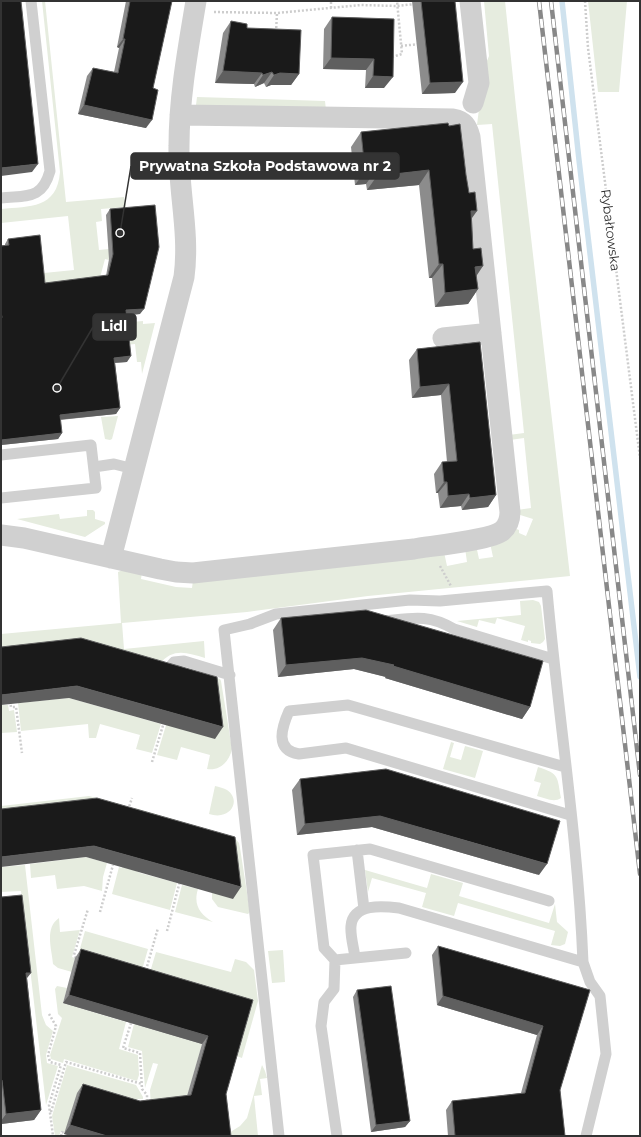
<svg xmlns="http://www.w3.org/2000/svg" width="641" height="1137" font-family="Montserrat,sans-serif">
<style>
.green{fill:#e6ecdf}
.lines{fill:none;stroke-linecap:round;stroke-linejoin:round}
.stream{stroke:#cfe2ee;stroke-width:5.5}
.path{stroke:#cdcdcd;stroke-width:2.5;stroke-dasharray:2 2;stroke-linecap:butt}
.lane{stroke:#d0d0d0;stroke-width:11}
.street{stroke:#d0d0d0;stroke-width:21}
.rail-casing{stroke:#888;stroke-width:4.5}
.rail{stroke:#fff;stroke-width:3;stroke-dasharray:9;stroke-linecap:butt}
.wall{fill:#8c8c8c}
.shaded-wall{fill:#5f5f5f}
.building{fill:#1a1a1a;stroke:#5f5f5f}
.labels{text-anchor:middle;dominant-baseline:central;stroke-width:4;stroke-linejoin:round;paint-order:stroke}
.street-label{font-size:13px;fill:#333;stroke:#fff}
.leader{fill:none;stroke:#333;stroke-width:1.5}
.callout-dot{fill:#333;stroke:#fff;stroke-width:1.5}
.callout{fill:#333;stroke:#333;stroke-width:1.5}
.callout-label{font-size:14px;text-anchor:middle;font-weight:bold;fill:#fff}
</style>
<rect width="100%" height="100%" fill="#fff"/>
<path class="green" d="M42,1H45L66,202L124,197L126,207L101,209L102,221L96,222L99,250L109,249V260L105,259L87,326L143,321V324L155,323L142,374L141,362H137L135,344L125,345L50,327L44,273L74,270L68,216L1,223V209C30,206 57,209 60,172Z
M484,1H505L516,107L570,576L368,596L247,612L122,623L124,649L204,641L205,658C187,653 173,647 159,665L1,658V634L121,623L118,572L125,569L142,572L141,579L176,587L192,588L193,580L444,552L447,566L467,562L465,548L476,545L479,559L493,557L490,543L514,528L519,530V533L526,536L533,519L517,514V510L531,508L524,438L510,440L509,435L524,433L492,124L477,125L484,68L489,56Z
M588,1H627L619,92H598Z
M197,97L325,101L326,110L198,106L196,105Z
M118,416L112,439L110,440L105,439L101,417Z
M87,510H93L95,512V519L105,522V524L85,537L17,519L59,514L60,519L87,516Z
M533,600L539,602L541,606L545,639L543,642L540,644L531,643V641L528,640V642L521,640L525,626L497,618L495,624L479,620L477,627L457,621L521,615L520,601Z
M183,669L220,679L221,681L232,749C229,762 220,771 207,769L210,755L181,747L177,760L157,755Z
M69,698L161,724L152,753L136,749L140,735L100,724L96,738H89L88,724L21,731L18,703Z
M1,705H8L9,711L14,710L17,732L1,733Z
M451,742L454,743L450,757L461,760L465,746L483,751L475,778L443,769Z
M538,767C560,774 557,777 561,798C554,803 545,798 537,796L541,783L534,781Z
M215,786C219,787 224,788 227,790C239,798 234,813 221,815C217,816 213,815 209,814Z
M89,796L123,805L119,818L1,820V806Z
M135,808L234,837L239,843L240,848L250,912L248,914L218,907L212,899V893L132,822Z
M86,857L107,863L103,877L102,891L84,886L57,889L55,875L31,878L30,864Z
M123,864L140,873L177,883L170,910L112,894L119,867L122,868Z
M25,865L42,1015L46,1025L53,1031L46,1055L47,1063L58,1066L46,1105L21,891L1,892V867Z
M365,870L427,888L431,874L463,883L459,896L549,923L555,904L557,922L568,932L565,944L560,946L551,945L555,931L458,903L454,916L422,907L426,893L372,878L368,892Z
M182,885L198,889C193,905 200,914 213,922L175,912Z
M59,918L60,932L80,930L72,957L75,958L72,972L58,968L53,964C52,950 44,928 59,918Z
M85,931L148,949L140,977L77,959Z
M283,950L285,982L272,983L268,951Z
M156,952L231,972L235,959L246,962L254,970L258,1001L242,1058L234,1055L148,979Z
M57,986L67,988L63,1003L126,1022L119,1049L138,1055L139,1075L137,1081L64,1059L63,1063L51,1059L50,1055L62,1018L58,1014L55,989Z
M134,1024L202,1044L185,1104L151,1107L150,1090L158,1064L153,1063L145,1088L142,1051L128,1047Z
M67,1065L136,1085L143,1097V1099H137L139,1109L64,1132L61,1131L59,1136H55L52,1116Z
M262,1065L265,1071L267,1078L260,1079L262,1095L254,1096L258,1136H224L240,1126L247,1118Z"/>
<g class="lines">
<path class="stream" d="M562,1L579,160L640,677"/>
<path class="path" d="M585,1L588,48L640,458
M331,8V1
M214,12L277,13L361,5L397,6L415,4
M276,32L277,13
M401,46L419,44
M392,57L402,54L397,1
M440,566L451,586
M10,701L11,707H16L22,753
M152,762L164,722
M128,810L132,798
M100,912L113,865
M167,931L180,881
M76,958L74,955L88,909
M146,970L158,928
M49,1014L56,1026L48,1055L50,1062L61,1065L49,1105L53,1136
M131,1023L123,1048L140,1053L142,1089L147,1095V1102
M51,1112L66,1062L142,1084
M61,1136L62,1132L64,1133"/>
<path class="lane" d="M1,198C27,195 42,200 50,171L31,1
M1,455L91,445L96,488L1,498
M94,467L114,464L134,469
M385,621C413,618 428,614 454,629L553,659
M168,669L174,662L184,661L230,675
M565,767L348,705L289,711C282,727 274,750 299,754L346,748L570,815
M357,850L364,909
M355,958L406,953
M335,960L355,958C354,948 350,936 351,926C353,903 383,906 399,908L583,962L590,982L600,996L606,1054L586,1136
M279,1136L224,630L250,624L276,614L410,600L440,601L547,591C558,715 578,838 583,962
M337,1136L321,1026L324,1002L334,989L335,960L324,948L313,855L370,849L549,901"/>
<path class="street" d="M470,1L479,83L473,103
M443,338L491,333
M1,535L24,538L160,569L176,572L193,573L414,549C431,546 491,540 502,531C508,526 510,519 510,512L470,137C467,126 464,121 453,119L180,115
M111,558L184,277C190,233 178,190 179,146C179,97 188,49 196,1"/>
<defs>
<path id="rail" d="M539,1L640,874
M551,1L640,775"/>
</defs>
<use href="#rail" class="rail-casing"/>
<use href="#rail" class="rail"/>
</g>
<path class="wall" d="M126,1H172L153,88L146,128L78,114L87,76L93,68L114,72L119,48L117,47Z
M412,1H455V93L422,94Z
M332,17L394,19L384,88H365L366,70L323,69L324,29Z
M231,21L247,28L299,74L291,85H271L266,87L264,83L255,87L254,84L215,83L223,33Z
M449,126L466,175L472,219L473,249L478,289L468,304L435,307L432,278H429L419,185L367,190L366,184L355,185L351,147L361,132Z
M110,209L140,314L126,315L127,362L115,363L120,408L116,414L60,420L62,433L58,439L1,445V245H5V244L8,239L45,283L106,276L109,259L106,215Z
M480,342L496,495L488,507L462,510L461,506L440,508L438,493H436L434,474L442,462H447L441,395L412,398L409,360L417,349Z
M281,618L530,707L522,719L385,678L386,677L354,669L278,677L273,630Z
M300,779L539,875L372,827L297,835L292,790Z
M1,897L27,978L41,1110L34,1120L1,1124Z
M438,946L590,990L560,1090L565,1136H448L446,1110L452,1101L521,1093L537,1035L437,1005L432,955Z
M81,949L253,1000L226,1094L231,1136H71L64,1134L77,1093L83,1084L140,1101L187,1096L202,1044L63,1003L75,958Z
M357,990L410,1121L405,1127L371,1132L353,997Z"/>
<path class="shaded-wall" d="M123,39H125L119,48L117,47Z
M331,58L374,59L366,70L323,69Z
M223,71L262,73L254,84L215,83Z
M272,72L264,83L255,87L263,75Z
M280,73L299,74L291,85H271L266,87L274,75Z
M373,76L393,77L384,88H365Z
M463,82L455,93L422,94L430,83Z
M84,105L152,120L146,128L78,114Z
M38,164L32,172L1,176V168Z
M376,170L366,184L355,185L365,171Z
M429,170L419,185L367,190L377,176Z
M471,211H477L467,225Z
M439,264H443L432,278H429Z
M483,266L473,281L475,267Z
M478,289L468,304L435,307L445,293Z
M144,309L140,314L122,316L126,310Z
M131,356L127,362L110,363L114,358Z
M449,384L441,395L412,398L420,387Z
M120,408L116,414L56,420L60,415Z
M62,433L58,439L1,445V440Z
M444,482H447L438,493H436Z
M469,494L461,506L440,508L448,496Z
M496,495L488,507L462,510L470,498Z
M362,658L394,665L386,677L354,669L278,677L286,665Z
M393,666L530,707L522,719L385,678Z
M77,686L223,727L215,739L69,698L1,705V695Z
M380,816L547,864L539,875L372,827L297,835L305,824Z
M94,846L241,887L233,899L86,857L1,867V857Z
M26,973H31L24,982Z
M69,995L208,1036L202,1044L63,1003Z
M443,996L543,1026L537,1035L437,1005Z
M41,1110L34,1120L1,1124V1121L6,1114Z
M410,1121L405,1127L371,1132L376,1125Z
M70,1125L107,1136H71L64,1134Z"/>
<path class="building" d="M1,1H21L38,164L1,168Z
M130,1H172L153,88L158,90L152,120L84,105L93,68L118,73L125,39H123Z
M421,1H455L463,82L430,83Z
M332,17L394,19L393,77L373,76L374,59L331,58Z
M231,21L247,24V28L301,30L299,74L280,73L274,75L272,72L263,75L262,73L223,71Z
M448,123L449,126L460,124L466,175L469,193L475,192L477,211H471L473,249L481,248L483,266L475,267L478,289L445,293L443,264H439L429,170L377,176L376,170L365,171L361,132Z
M155,205L159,247L144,309L126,310L131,356L114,358L120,408L60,415L62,433L1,440V320L2,317L1,313V246L9,245L8,239L40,235L45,283L108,275L113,254L110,209Z
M480,342L496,495L470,498L469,494L448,496L447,482H444L442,462L457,461L449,384L420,387L417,349Z
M366,610L543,661L530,707L393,666L394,665L362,658L286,665L281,618Z
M81,638L217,677L223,727L77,686L1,695V647Z
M386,769L560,821L547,864L380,816L305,824L300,779Z
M97,798L235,837L241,887L94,846L1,857V809Z
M22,895L31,973H26L41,1110L6,1114L2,1080H1V897Z
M438,946L590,990L560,1090L565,1136H455L452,1101L525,1093L543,1026L443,996Z
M81,949L253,1000L226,1094L231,1136H107L70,1125L83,1084L140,1101L191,1095L208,1036L69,995Z
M391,986L410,1121L376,1125L357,990Z"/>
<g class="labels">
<g class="street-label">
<text transform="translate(611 230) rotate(83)">Rybałtowska</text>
</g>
</g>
<path class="leader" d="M120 233L131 166M57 388L93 327"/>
<g class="callout-dot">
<circle cx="120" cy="233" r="4"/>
<circle cx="57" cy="388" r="4"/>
</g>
<g class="callout">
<rect x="131" y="153" width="268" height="26" rx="4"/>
<rect x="93" y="314" width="43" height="26" rx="4"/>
</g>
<g class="callout-label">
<text x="265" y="171">Prywatna Szkoła Podstawowa nr 2</text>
<text x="114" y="331">Lidl</text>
</g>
<rect width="641" height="1137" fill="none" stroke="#333333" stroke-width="4"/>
</svg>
